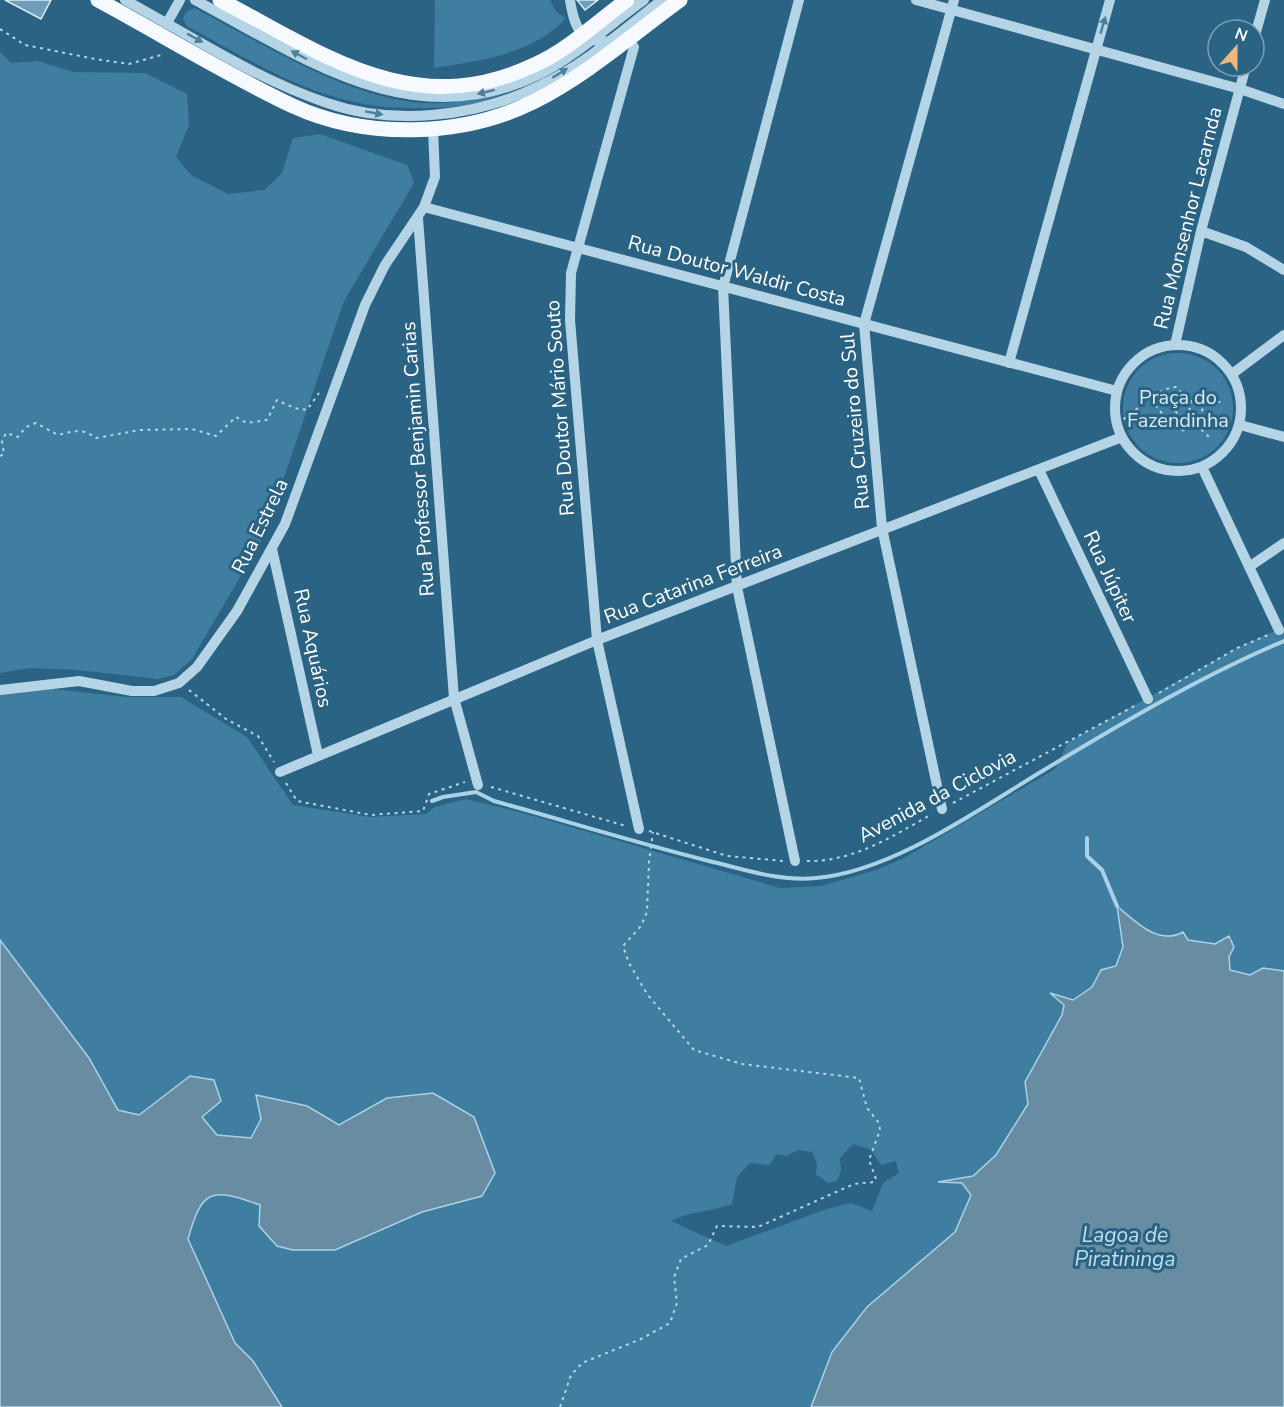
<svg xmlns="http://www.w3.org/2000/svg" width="1284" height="1407" font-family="'Nunito Sans',sans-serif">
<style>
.green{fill:#3f7ea0;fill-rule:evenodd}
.water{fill:#688da3;stroke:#aad2e7;stroke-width:1.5}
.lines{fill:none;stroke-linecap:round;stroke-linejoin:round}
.stream{stroke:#aad2e7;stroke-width:4}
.building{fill:#6e9eb9;stroke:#d8ebf5;stroke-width:1.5}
.path{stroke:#b5d5e6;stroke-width:2;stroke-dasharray:3 4.5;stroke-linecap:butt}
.minor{stroke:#b5d5e6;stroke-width:10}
.major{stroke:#f6fafe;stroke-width:15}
.oneway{fill:#4d809c}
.labels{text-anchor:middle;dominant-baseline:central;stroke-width:6;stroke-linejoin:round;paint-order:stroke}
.street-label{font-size:20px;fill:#fff;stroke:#2a6384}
.park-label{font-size:20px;fill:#d8ebf5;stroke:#2a6384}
.water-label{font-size:21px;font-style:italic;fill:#c0deee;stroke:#2a6384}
</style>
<rect width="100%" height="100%" fill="#2a6384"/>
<path class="green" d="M435,0H550L557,13L566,18C534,54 479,61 434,68Z
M194,8C267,45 360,108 444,103C473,101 501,91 529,84C512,90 495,98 477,103C460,107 440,108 422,108C328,111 266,69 187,26L183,19L186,12Z
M0,52L11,63L38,61L73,72L145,73L187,94L189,125L176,157L191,175L228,194L264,190L282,173L293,138L320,134L407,165L414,183L344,301L264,536L192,659L174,675L158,679L77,670L30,668L0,673Z
M1123 408a55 55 0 1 1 110 0a55 55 0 1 1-110 0Z
M1284,627V971L1263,968L1250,975L1230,970L1229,957L1215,944L1149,933L1117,907L1123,947L1116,966L1102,970L1092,987L1073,1000L1052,993L1064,1005L1062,1015L1025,1082L1028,1104L996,1155L973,1176L942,1181L963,1183L971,1195L955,1232L867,1307L832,1352L811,1407H282L253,1361L235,1343L188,1239C193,1224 195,1202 211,1196C241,1184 309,1235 335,1250L422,1212L482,1196L387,1098L339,1125L307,1106L257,1096L261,1119L251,1138L217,1135L202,1117L165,1094L139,1115L118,1110L89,1058L0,940V689L25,686L126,697H181L247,737L293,805L370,817L426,814L435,807L466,799L523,813L780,888L821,886L876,870L904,858L1055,769L1068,742L1237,648ZM853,1144L871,1150L881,1165L896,1161L899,1173L883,1183L872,1211L851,1203L827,1209L726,1246L671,1221C690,1211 711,1212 732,1204L737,1177L750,1163L770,1165L776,1154L787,1156L798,1150L812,1152L817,1164L816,1174L828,1183L837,1181L841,1171L840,1158Z"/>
<path class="water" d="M1117,906C1135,921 1158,946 1183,932L1188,940L1215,944L1229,936L1234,947L1229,957L1230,970L1250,975L1263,968L1284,971V1407H811L832,1352L867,1307L955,1232L971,1195L962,1183L938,1182L973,1176L996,1155L1028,1104L1025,1082L1062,1015L1064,1005L1050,993L1073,1000L1092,987L1101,970L1116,966L1123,947Z
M0,940L89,1058L118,1110L139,1115L190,1076L214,1080L221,1101L202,1117L217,1135L251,1138L261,1119L256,1095L307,1106L339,1125L387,1098L433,1093L474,1117L495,1173L482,1196L422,1212L335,1250H293L277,1246L259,1226L260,1205C211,1187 202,1189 188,1239L235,1343L253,1361L282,1407H0Z"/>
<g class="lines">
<path class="stream" d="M432,801L443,797L476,792L494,801C566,821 637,843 709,861C743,869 780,882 816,878C892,872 979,809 1044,770C1122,723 1201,676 1284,641
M1087,838V856L1102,870L1117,906"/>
</g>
<path class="building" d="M5,0H51L41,19Z
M577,0H598L585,10Z"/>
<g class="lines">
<path class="path" d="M0,29L25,45L95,59L129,64L161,55
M1150,400C1161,410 1167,423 1179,431C1196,429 1201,418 1204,402H1224
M1117,423C1137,413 1155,388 1176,387L1191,401L1188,417L1184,419L1175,411
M1196,424L1212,440
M0,456L4,454L2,441L6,433L18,437L26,427L36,423L58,435C73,431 83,428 96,438L140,430L192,429L216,436L236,417L247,423L267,420L277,400L294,408L307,410L319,393
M189,690L226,719L258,736L274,762
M1159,693L1237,648L1268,635
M286,783L297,801L371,815L423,811L429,794L465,782
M491,787L626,826
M953,803L1138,704
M649,831L727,856L784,861
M807,861C853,862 893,836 932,814
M560,1407L571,1375L582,1363L641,1339L670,1323L677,1303L674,1277L681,1259L708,1245L717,1226L758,1227L854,1184L874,1182L876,1179L869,1160L880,1130L879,1123L867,1108L859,1078L742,1064L694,1050L647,994L629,963L623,946L641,926L647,912L649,862L653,832"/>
<path class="minor" d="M125,0C191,36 256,79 327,103C394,126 476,117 539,86C584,65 623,30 662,0
M195,0C304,58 413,137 540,74C574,57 612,23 644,0
M570,0C576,40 588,46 628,39L634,47L571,273L570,320L597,640L639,829
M916,0L1240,89L1284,104
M167,23L180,0
M1254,39L1265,0
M424,207L1117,391
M418,218L454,698L478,785
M1201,231L1246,247L1284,270
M1115 408a63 63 0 1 1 126 0a63 63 0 1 1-126 0Z
M1175,345L1201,231L1246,66
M1009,363L1110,0
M1232,374L1284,335
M1240,425L1284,437
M1202,467L1279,630
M1039,470L1148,699
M272,549L318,755
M1249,567L1284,543
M0,690L79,681L132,691H154L179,683L197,667L237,611L285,524L365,305L385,265L424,207L435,177L433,129
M280,772L597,640L1122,437
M942,809L882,528L864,324L954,0
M795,861L737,587L723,287L799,0"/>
<path class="major" d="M98,0C163,35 227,75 293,106C367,140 463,137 535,101C587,75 633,34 680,0
M220,0C323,54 414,122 534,65C568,50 597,22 627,0"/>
</g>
<defs><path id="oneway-solid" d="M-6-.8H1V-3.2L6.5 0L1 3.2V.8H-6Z" transform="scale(1.5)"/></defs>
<g class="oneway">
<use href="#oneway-solid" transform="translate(1103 25) rotate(-74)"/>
<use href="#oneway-solid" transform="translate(195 38) rotate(29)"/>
<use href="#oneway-solid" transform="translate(299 55) rotate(-152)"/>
<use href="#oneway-solid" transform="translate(560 73) rotate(-32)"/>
<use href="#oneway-solid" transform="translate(486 92) rotate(166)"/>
<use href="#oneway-solid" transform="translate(374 113) rotate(10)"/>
</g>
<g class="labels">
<g class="street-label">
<text transform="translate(1188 218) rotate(-76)">Rua Monsenhor Lacarnda</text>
<text transform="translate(737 271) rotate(15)">Rua Doutor Waldir Costa</text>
<text transform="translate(560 408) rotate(-94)">Rua Doutor Mário Souto</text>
<text transform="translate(855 421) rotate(-95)">Rua Cruzeiro do Sul</text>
<text transform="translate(418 459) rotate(-94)">Rua Professor Benjamin Carias</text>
<text transform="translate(260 526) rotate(-64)">Rua Estrela</text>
<text transform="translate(1110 577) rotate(65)">Rua Júpiter</text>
<text transform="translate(693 584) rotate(-21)">Rua Catarina Ferreira</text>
<text transform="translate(313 648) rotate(78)">Rua Aquários</text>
<text transform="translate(937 796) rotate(-28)">Avenida da Ciclovia</text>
</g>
<g class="park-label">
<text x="1178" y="397">Praça do<tspan x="1178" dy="23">Fazendinha</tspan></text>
</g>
<g class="water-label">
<text x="1125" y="1235">Lagoa de<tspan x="1125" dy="24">Piratininga</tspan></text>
</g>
</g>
<g transform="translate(1236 48) rotate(21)"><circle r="28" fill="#2a6384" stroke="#7fa1b5" stroke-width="1.5"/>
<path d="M0-4.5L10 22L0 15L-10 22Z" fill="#edb77d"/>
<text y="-9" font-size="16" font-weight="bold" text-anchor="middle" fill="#ffffff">N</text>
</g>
</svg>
